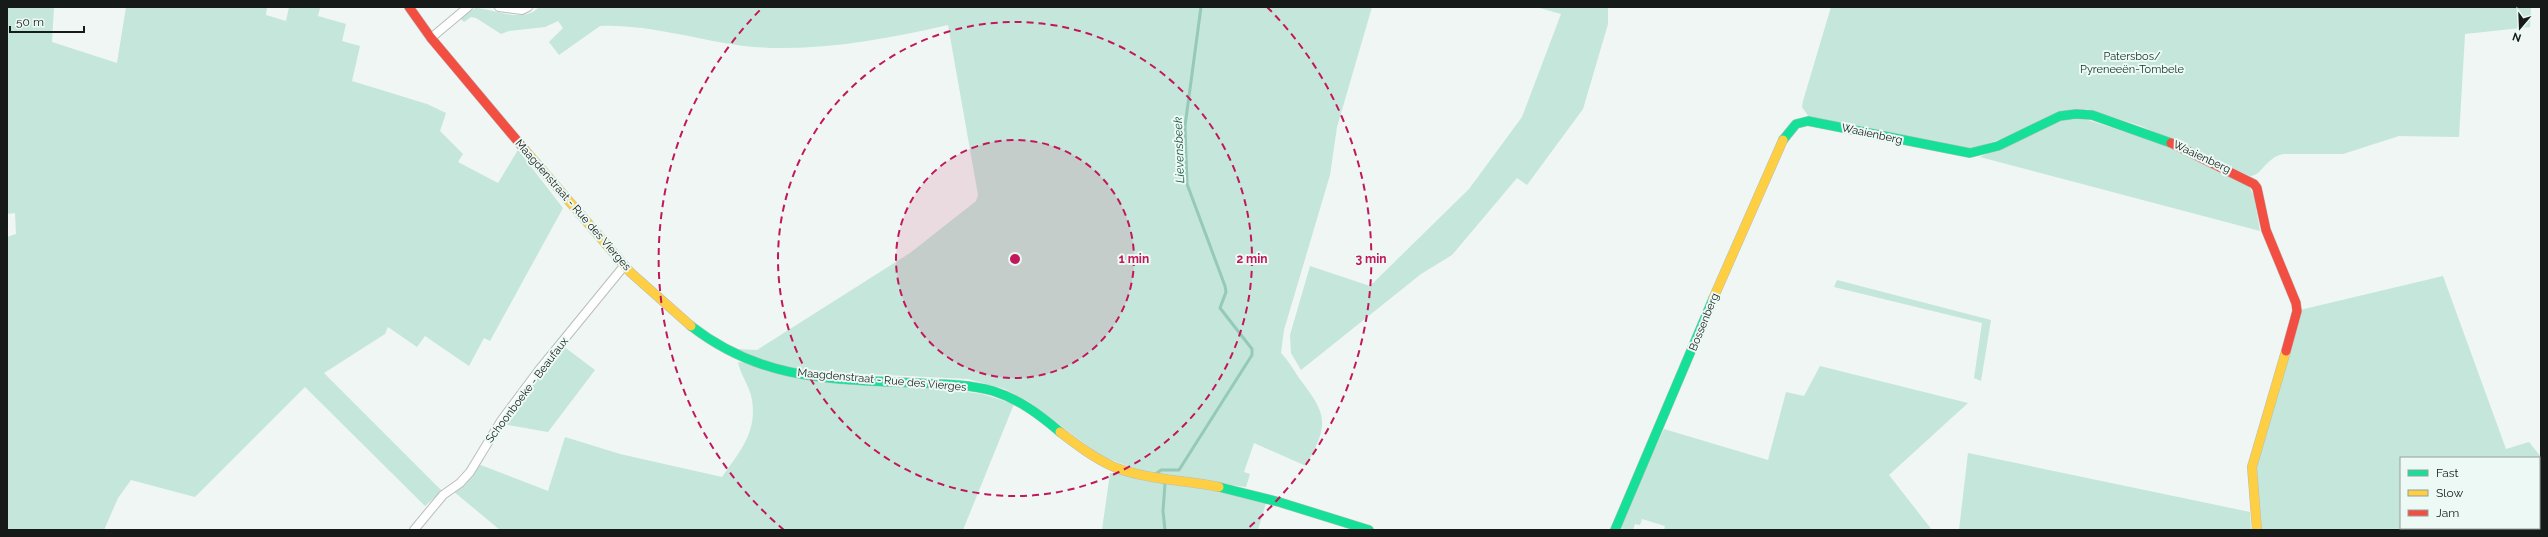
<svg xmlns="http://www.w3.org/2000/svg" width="2548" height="537" font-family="Raleway,sans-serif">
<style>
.green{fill:#c5e6da;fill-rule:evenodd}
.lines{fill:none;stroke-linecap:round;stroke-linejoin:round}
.stream{stroke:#95c9b8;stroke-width:3}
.street-casing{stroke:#b9bebd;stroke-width:10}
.fast-casing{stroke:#b9bebd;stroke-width:10}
.slow-casing{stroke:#b9bebd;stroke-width:10}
.jam-casing{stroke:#b9bebd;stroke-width:10}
.street{stroke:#fdfefd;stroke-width:8}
.fast{stroke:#16e098;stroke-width:9}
.slow{stroke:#ffcf43;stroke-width:9}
.jam{stroke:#f24e42;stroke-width:9}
.ring{fill:none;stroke:#c2185b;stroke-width:2;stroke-dasharray:7 5}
.labels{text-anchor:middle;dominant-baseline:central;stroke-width:4;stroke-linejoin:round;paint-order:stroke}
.park-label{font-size:11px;fill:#0e3127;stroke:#ecf9f4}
.street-label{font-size:11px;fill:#161b19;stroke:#ecf9f4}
.water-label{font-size:12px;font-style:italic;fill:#145040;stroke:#ecf9f4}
.centre{fill:#c2185b;stroke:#ecf9f4;stroke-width:2}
.ring-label{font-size:12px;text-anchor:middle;font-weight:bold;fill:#c2185b;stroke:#ecf9f4;stroke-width:4;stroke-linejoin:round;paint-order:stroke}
</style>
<rect width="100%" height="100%" fill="#eff6f3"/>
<path class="green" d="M7,7H54L52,42L117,63L126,7H267L266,15L286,21L289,7L320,8L318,16L346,24L342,41L360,46L352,81L427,104L446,113L440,131L463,154L458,162L498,183L518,150L563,208L490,341L484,338L469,366L425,336L417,347L388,327L385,334L324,373L442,491L425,506L305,387L195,497L131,480L118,498L104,530H7V237L16,234L15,213L7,214Z
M539,7H1372L1337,127L1330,175L1284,330L1281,353C1288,360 1293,369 1299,378C1328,416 1329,423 1306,466L1254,443L1244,472L1250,474L1246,487L1149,474L1101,456L1029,402L1005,389L986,384L968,379L804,371L763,362L737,349L757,350L910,253L976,201L978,195L948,25C882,40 813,53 744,46C697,40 648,24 600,26L559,55L549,42L563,28L558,21L545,27L509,31L501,34L476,18L471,17L464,22L460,18L475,8C494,9 524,24 539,7Z
M1536,7H1608V24L1583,109L1527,185L1517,178L1452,255L1421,274L1301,370L1291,353L1290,335L1310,266L1370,286L1469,189L1522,117L1561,14Z
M1831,7H2531L2530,27L2465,34L2459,137L2399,136L2343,154H2283C2265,158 2262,176 2250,176L2141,126L2087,109L1970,150L1809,117L1802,107L1803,101Z
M2085,119L2172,147L2248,184L2254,196L2260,231L1980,157L2060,120Z
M2443,276L2506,449L2529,442L2541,457V530H2259L2254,473L2300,310ZM2401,458H2539V528H2401Z
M1837,280L1991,320L1981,381L1974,378L1982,323L1834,287Z
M563,346L595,370L548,432L503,424Z
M738,362L982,394L1014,404L963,530H500L453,491L478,464L548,491L565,437L620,454L722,477C741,450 759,430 751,395C748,384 740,373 738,362Z
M1820,366L1968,403L1889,475L1932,530H1664L1665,526L1642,519L1640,525L1635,524L1633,530L1617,528L1664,429L1768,460L1786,392L1804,396Z
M1968,453L2250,512L2251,530H1959Z
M1110,473L1174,480L1266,503L1258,530H1102Z"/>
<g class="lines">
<path class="stream" d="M1157,473L1161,470H1179L1252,355V349L1220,308L1226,292L1225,286L1187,184L1185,126L1201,7
M1163,482L1165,484L1163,511L1165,530"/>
<defs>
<path id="street" d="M499,7L522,10L528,7
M431,38L468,7
M414,530L443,495L460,483L470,472L501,421L539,370L624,266"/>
<path id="fast" d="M1783,140L1796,124L1808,121L1970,153L1998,146L2060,116L2076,114L2092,115L2171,143
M691,326C762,381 830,379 915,383C940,384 969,384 993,391C1019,399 1040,415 1060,432
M1219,487L1279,502L1369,530
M1615,530L1713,299"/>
<path id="slow" d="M525,150L630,272L691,326
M1713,299L1783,140
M1060,432C1077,445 1094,458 1114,467C1147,480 1185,480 1219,487
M2257,530L2252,467L2286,351"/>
<path id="jam" d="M409,7L431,38L525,150
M2171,143L2254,184L2257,188L2266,230L2296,303L2297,311L2286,351"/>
</defs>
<use href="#street" class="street-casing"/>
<use href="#fast" class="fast-casing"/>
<use href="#slow" class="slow-casing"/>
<use href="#jam" class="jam-casing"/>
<use href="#street" class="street"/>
<use href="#fast" class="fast"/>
<use href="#slow" class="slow"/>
<use href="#jam" class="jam"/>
</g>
<circle cx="1015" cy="259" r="119" fill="#c2185b" fill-opacity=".12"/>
<g class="ring">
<circle cx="1015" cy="259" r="119"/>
<circle cx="1015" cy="259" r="237"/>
<path d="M784 530A356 356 0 0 1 763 7M1267 7A356 356 0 0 1 1246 530"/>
</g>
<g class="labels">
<g class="park-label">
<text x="2132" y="56">Patersbos/<tspan x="2132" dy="13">Pyreneeën-Tombele</tspan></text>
</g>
<g class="street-label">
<text transform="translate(1872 134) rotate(12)">Waaienberg</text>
<text transform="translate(2202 157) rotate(25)">Waaienberg</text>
<text transform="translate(573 205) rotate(49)">Maagdenstraat - Rue des Vierges</text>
<text transform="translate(1704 322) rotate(-68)">Bossenberg</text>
<text transform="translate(882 380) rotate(5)">Maagdenstraat - Rue des Vierges</text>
<text transform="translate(527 390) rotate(-53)">Schoonboeke - Beaufaux</text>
</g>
<g class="water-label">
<text transform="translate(1179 150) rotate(-92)">Lievensbeek</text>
</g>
</g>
<circle cx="1015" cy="259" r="6" class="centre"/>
<g class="ring-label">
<text x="1134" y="263">1 min</text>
<text x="1252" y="263">2 min</text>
<text x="1371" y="263">3 min</text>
</g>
<rect width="2548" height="537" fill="none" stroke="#161b19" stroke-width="16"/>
<rect x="2400" y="457" width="140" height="72" fill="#ecf9f4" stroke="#96a09c"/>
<rect x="2408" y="470" width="20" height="6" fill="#16e098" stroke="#96a09c"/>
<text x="2436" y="477" font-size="12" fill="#161b19">Fast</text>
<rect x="2408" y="490" width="20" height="6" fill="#ffcf43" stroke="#96a09c"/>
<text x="2436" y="497" font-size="12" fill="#161b19">Slow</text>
<rect x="2408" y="510" width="20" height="6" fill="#f24e42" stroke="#96a09c"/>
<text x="2436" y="517" font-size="12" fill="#161b19">Jam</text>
<g transform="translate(2520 28) rotate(199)" stroke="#ecf9f4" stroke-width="3" paint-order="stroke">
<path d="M0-3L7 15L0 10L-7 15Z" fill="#161b19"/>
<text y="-6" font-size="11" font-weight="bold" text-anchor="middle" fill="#161b19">N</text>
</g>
<path d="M10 26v6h74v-6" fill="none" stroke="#161b19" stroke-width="2"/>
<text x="16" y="26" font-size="12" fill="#161b19" stroke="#ecf9f4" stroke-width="3" paint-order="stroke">50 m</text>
</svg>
